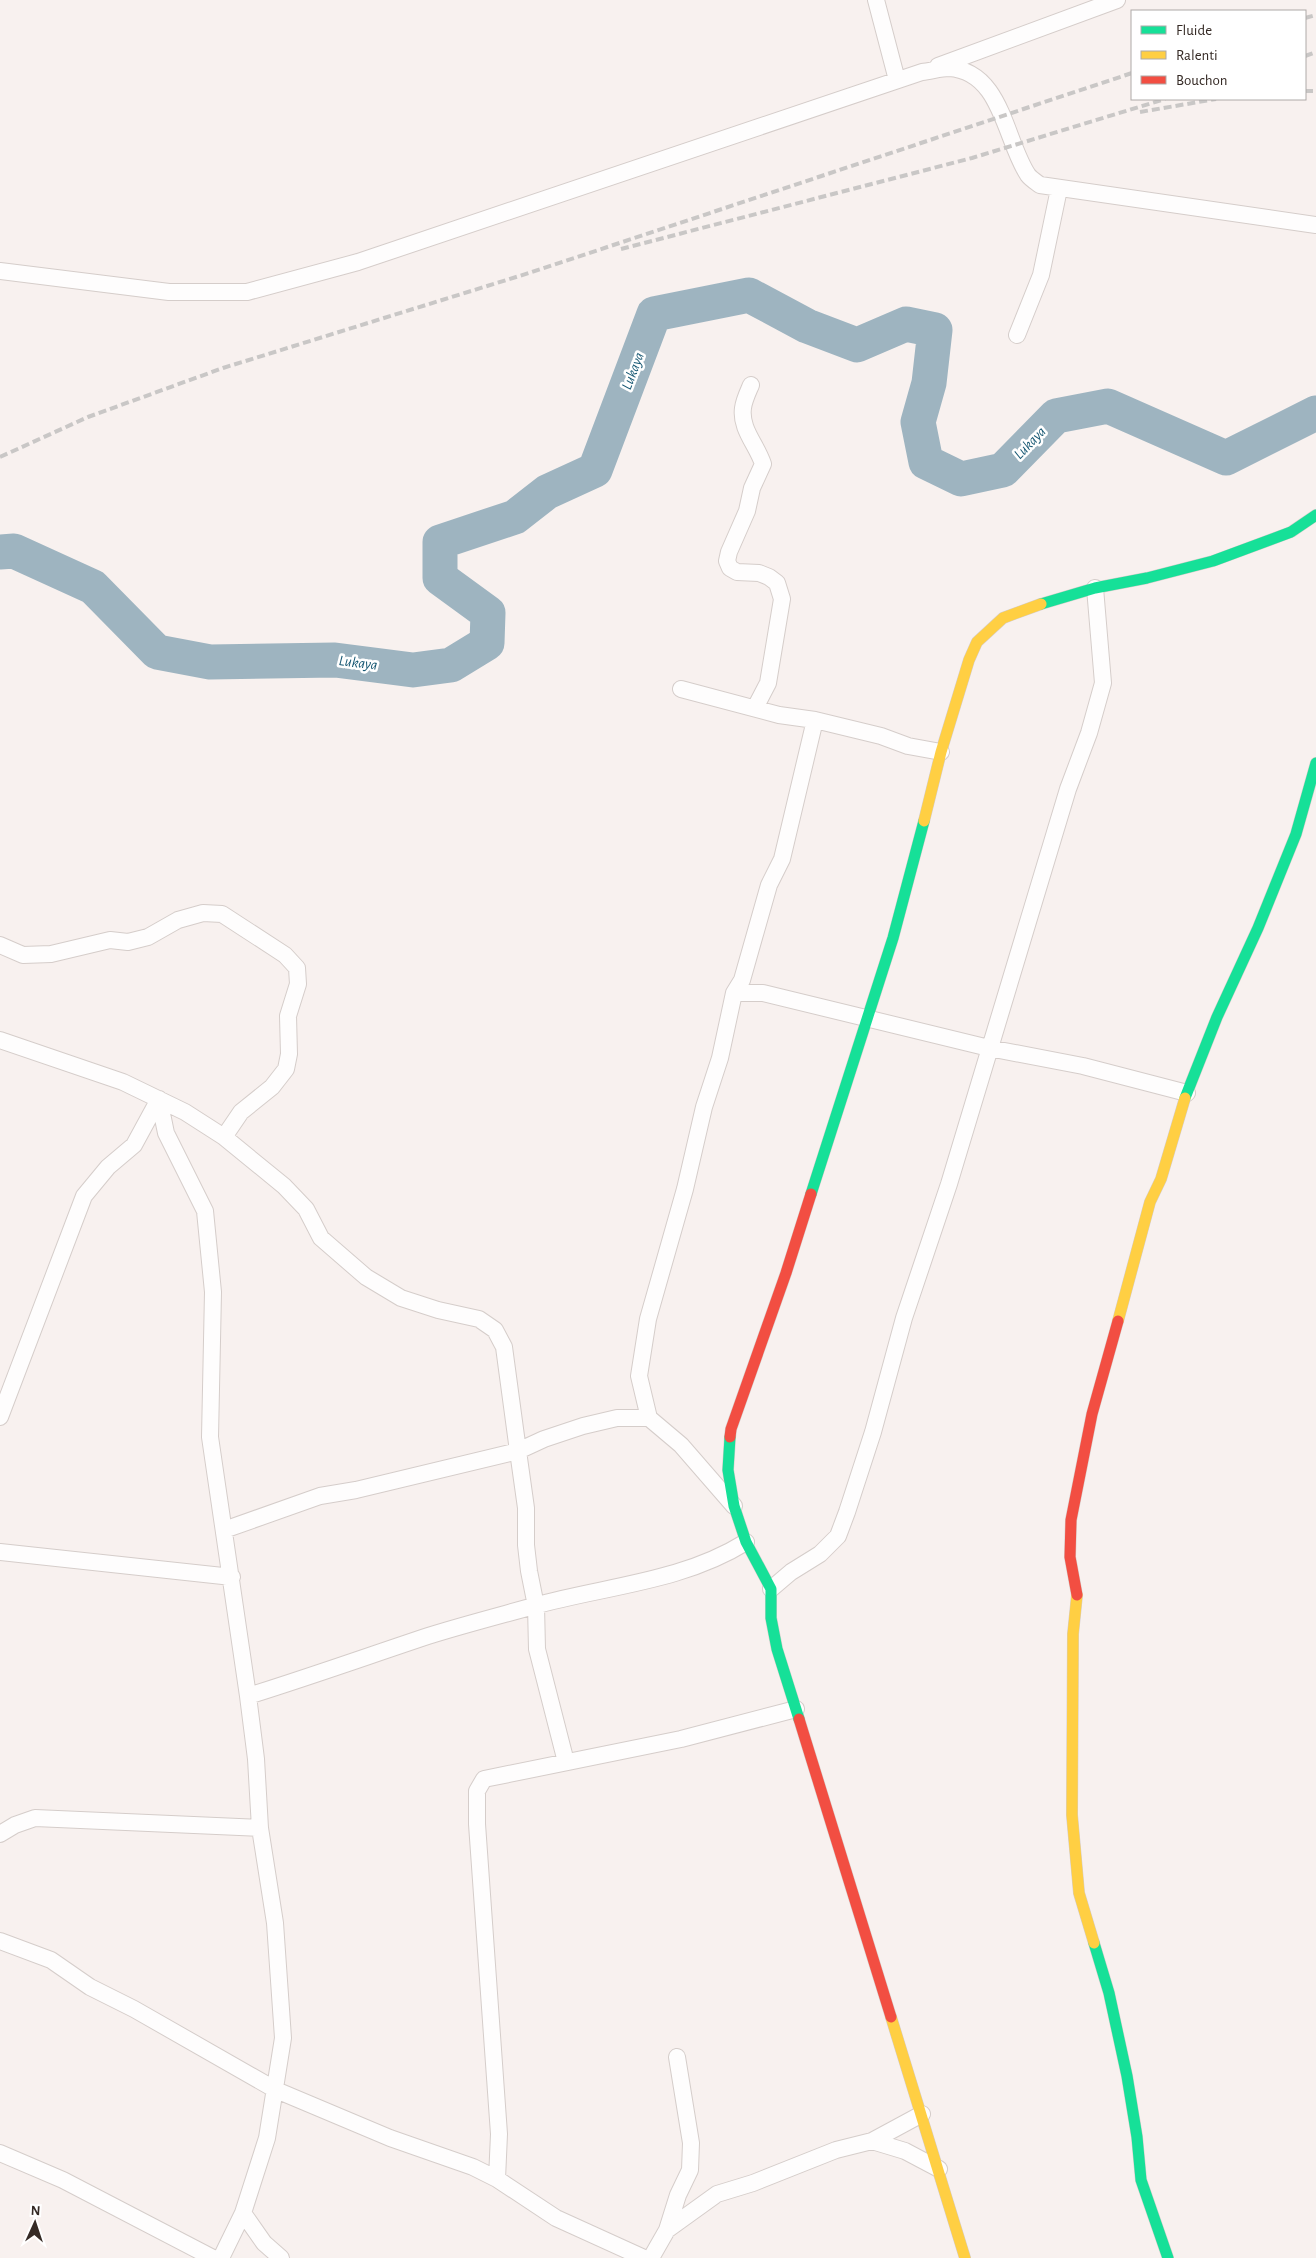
<svg xmlns="http://www.w3.org/2000/svg" width="1316" height="2258" font-family="'Alegreya Sans',sans-serif">
<style>
.lines{fill:none;stroke-linecap:round;stroke-linejoin:round}
.river{stroke:#9eb4c0;stroke-width:35}
.street-casing{stroke:#d5cdca;stroke-width:18}
.fast-casing{stroke:#d5cdca;stroke-width:12}
.slow-casing{stroke:#d5cdca;stroke-width:12}
.jam-casing{stroke:#d5cdca;stroke-width:12}
.street{stroke:#fefdfd;stroke-width:16}
.fast{stroke:#16e098;stroke-width:11}
.slow{stroke:#ffcf43;stroke-width:11}
.jam{stroke:#f24e42;stroke-width:11}
.rail{stroke:#c9c7c6;stroke-width:4;stroke-dasharray:8 4;stroke-linecap:butt}
.labels{text-anchor:middle;dominant-baseline:central;stroke-width:5;stroke-linejoin:round;paint-order:stroke}
.water-label{font-size:15px;font-style:italic;fill:#175873;stroke:#fff}
</style>
<rect width="100%" height="100%" fill="#f8f1ef"/>
<g class="lines">
<path class="river" d="M0,552L14,551L93,587L157,652L210,662L335,660L413,670L451,665L487,643L488,613L440,578V542L515,517L547,492L595,470L654,314L749,295L807,326L857,345L906,324L935,330L929,383L918,422L926,462L961,479L1003,470L1056,416L1108,406L1226,458L1316,413"/>
<defs>
<path id="street" d="M876,0L897,80
M938,66L1117,0
M0,271L169,292H247L358,262L922,72C931,71 941,68 949,68C1002,71 1005,141 1028,175C1031,179 1036,182 1040,185L1316,225
M1017,335L1041,275L1059,189
M751,385C748,392 744,400 743,408C740,429 757,445 763,464L752,488L747,511L729,552L727,561L730,568L737,572L759,573L769,577L777,583L782,599L768,683L755,708
M681,689L779,715L815,720L881,736L908,746L941,752
M0,945L23,955L51,954L110,940L128,942L148,937L178,920L203,913L222,914L285,955L297,968L298,984L288,1016L289,1054L286,1069L272,1087L241,1112L224,1137
M734,993H763L989,1048L1083,1066L1187,1093
M0,1040L123,1082L185,1112L224,1137L284,1186L306,1209L321,1238L366,1277L401,1298L438,1310L479,1319L495,1330L504,1347L518,1451L526,1508V1545L529,1571L536,1606L537,1649L566,1762
M159,1099L166,1133L205,1211L213,1292L210,1437L248,1696L256,1759L260,1828L275,1923L283,2038L267,2138L243,2213L221,2258
M0,1417L84,1196L108,1167L134,1145L159,1099
M649,1418L639,1376L648,1319L685,1189L704,1107L720,1058L734,993L742,980L769,885L782,859L815,720
M224,1530L320,1496L356,1490L518,1451L544,1439L583,1426L617,1418H649L681,1445L734,1506
M0,1552L232,1577
M771,1589L791,1572L820,1554L838,1536L847,1512L873,1432L904,1318L949,1184L1068,789L1089,733L1103,683L1095,588
M248,1696C309,1677 368,1656 428,1636C463,1625 498,1616 534,1606C605,1586 682,1582 746,1542
M0,1834L15,1825L35,1818L260,1828
M0,1941L51,1960L90,1987L134,2009L276,2090L390,2138L473,2167L497,2179L556,2218L644,2258
M872,2141L905,2151L939,2169
M0,2153L63,2180L213,2258
M497,2179L499,2134L477,1824V1791L484,1779L681,1739L796,1709
M243,2213L264,2243L281,2258
M667,2230L678,2195L690,2170L691,2143L677,2057
M651,2258L667,2230L717,2194L753,2183L836,2150L872,2141L922,2114"/>
<path id="fast" d="M1041,604L1095,588L1147,578L1213,561L1291,532L1316,515
M1185,1098L1217,1017L1258,928L1296,834L1316,763
M811,1194L893,938L924,821
M730,1437L728,1470L734,1506L746,1542L771,1589V1618L777,1649L799,1719
M1094,1943L1109,1993L1127,2076L1137,2137L1141,2180L1168,2258"/>
<path id="slow" d="M924,821L941,752L969,660L977,642L1003,618L1041,604
M1118,1321L1150,1202L1161,1179L1185,1098
M1077,1595L1073,1634L1072,1815L1079,1893L1094,1943
M891,2017L965,2258"/>
<path id="jam" d="M730,1437L731,1429L786,1273L811,1194
M1077,1595L1070,1557L1071,1520L1092,1414L1118,1321
M799,1719L891,2017"/>
</defs>
<use href="#street" class="street-casing"/>
<use href="#fast" class="fast-casing"/>
<use href="#slow" class="slow-casing"/>
<use href="#jam" class="jam-casing"/>
<use href="#street" class="street"/>
<use href="#fast" class="fast"/>
<use href="#slow" class="slow"/>
<use href="#jam" class="jam"/>
<path class="rail" d="M1305,18L1316,15
M1305,56L1316,52
M1305,91H1316
M1140,112L1216,99
M621,249L972,158L1165,99
M0,457L88,417L223,368L529,273L1132,73"/>
</g>
<g class="labels">
<g class="water-label">
<text transform="translate(633 371) rotate(-69)">Lukaya</text>
<text transform="translate(1030 443) rotate(-46)">Lukaya</text>
<text transform="translate(358 663) rotate(7)">Lukaya</text>
</g>
</g>
<rect x="1131" y="10" width="175" height="90" fill="#ffffff" stroke="#aeaaa8"/>
<rect x="1141" y="26" width="25" height="8" fill="#16e098" stroke="#aeaaa8"/>
<text x="1176" y="35" font-size="15" fill="#352a25">Fluide</text>
<rect x="1141" y="51" width="25" height="8" fill="#ffcf43" stroke="#aeaaa8"/>
<text x="1176" y="60" font-size="15" fill="#352a25">Ralenti</text>
<rect x="1141" y="76" width="25" height="8" fill="#f24e42" stroke="#aeaaa8"/>
<text x="1176" y="85" font-size="15" fill="#352a25">Bouchon</text>
<g transform="translate(35 2223) rotate(3)" stroke="#ffffff" stroke-width="4" paint-order="stroke">
<path d="M0-4L9 19L0 12L-9 19Z" fill="#352a25"/>
<text y="-8" font-size="14" font-weight="bold" text-anchor="middle" fill="#352a25">N</text>
</g>
</svg>
